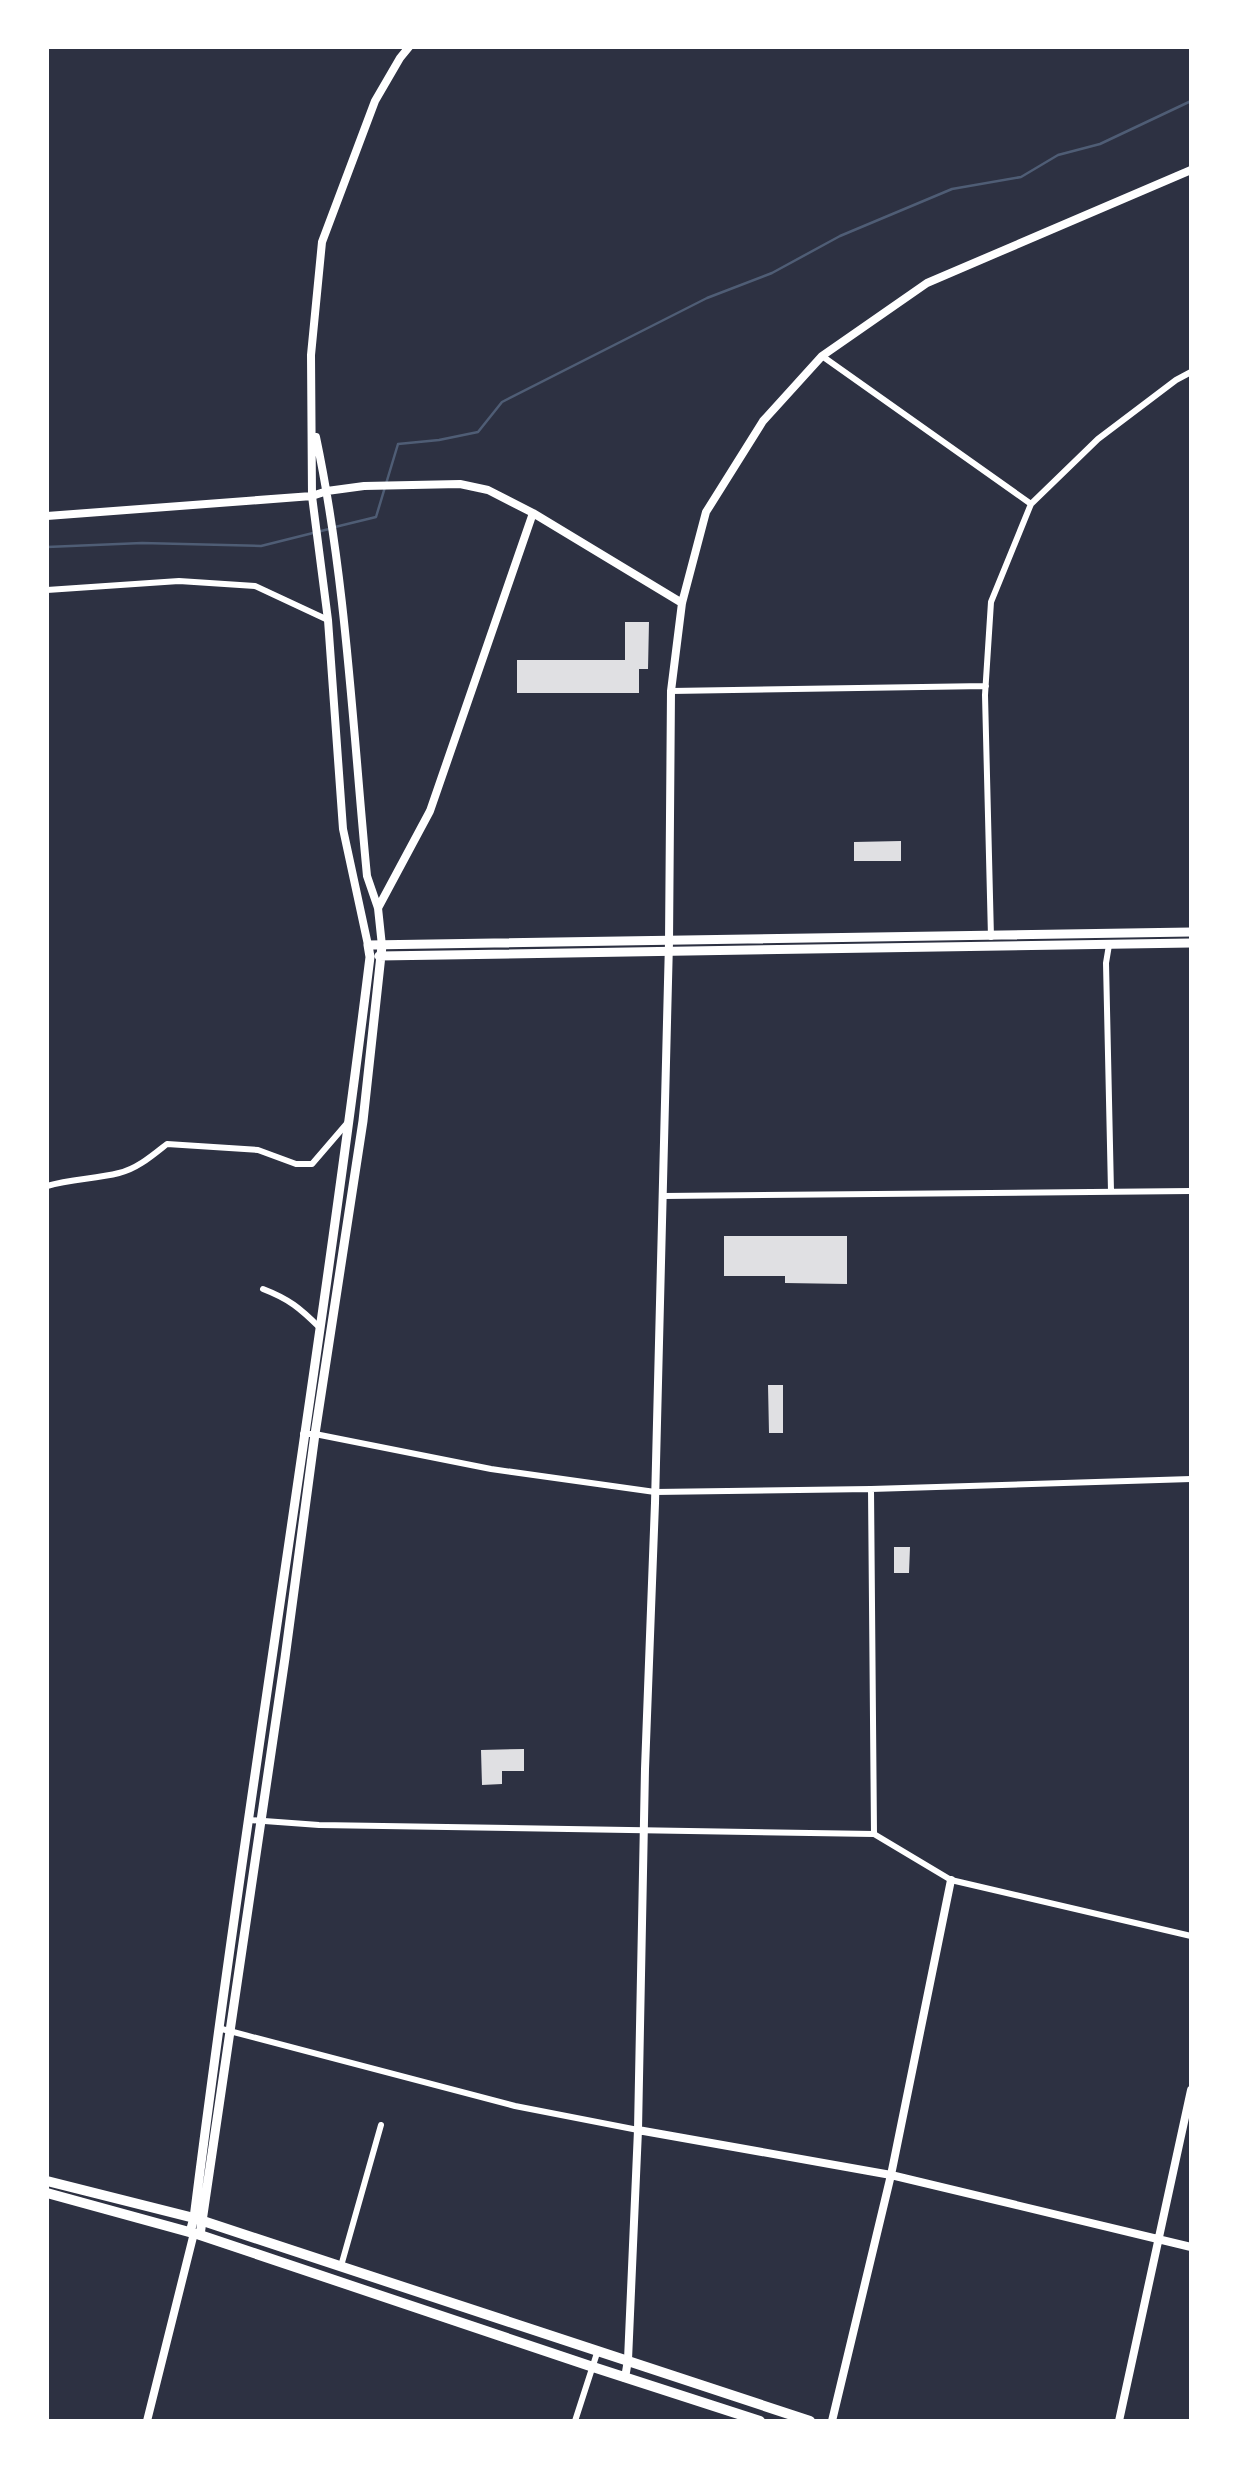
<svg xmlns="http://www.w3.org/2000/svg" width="1238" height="2468" font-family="'Public Sans',sans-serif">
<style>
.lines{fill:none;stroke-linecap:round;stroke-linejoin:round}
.stream{stroke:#4f5d75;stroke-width:2.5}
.building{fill:#e0e0e3}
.minor{stroke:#fff;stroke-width:6}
.tertiary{stroke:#fff;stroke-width:8}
.secondary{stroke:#fff;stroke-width:9}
.trunk{stroke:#fff;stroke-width:10}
</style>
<rect width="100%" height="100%" fill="#2d3142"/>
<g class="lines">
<path class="stream" d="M335,527L376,517L398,444L439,440L478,432L502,402L707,298L772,273L840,236L952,189L1021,177L1058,155L1100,144L1191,101
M47,547L142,543L261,546L329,529"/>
</g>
<path class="building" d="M625,622H649L648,669H639V693H517V660H625Z
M901,841V861H854V842Z
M724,1236H847V1284L785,1283V1276H724Z
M768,1385H783V1433H769Z
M894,1547H910L909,1573H894Z
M524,1749V1771H502V1784L482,1785L481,1750Z"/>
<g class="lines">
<path class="minor" d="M822,356L1031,504
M47,590L179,581L255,586L328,620
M671,691L986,686
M991,937L985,695L991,602L1031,504L1098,439L1176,380L1191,372
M1109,945L1106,963L1111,1191
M47,1186C71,1179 95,1179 119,1173C137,1169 153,1155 167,1144L258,1150L296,1164H312L349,1121
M663,1196L1191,1191
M263,1289C289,1299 300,1308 320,1328
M303,1434H315L491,1469L655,1492L871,1489L1191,1479
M871,1489L874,1834
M249,1820L319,1825L874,1834L951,1880L1191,1936
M218,2028L515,2106L638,2130
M341,2266L381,2125
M575,2421L598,2350"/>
<path class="tertiary" d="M316,437C346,579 353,731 367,876L378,908L382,946
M47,516L312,496L327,491L364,486L460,484L488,490L533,513L682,603
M378,908L430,811L533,513
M368,945L343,829L328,620L312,496L311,355L322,242L375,101L400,58L409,47
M638,2130L891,2175L1191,2247
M625,2378L628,2360L638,2130L645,1769L655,1503L669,942L671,691L682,603L706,512L763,421L822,356L927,283L1191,170
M147,2421L194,2233
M832,2421L891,2175L951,1880
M1119,2421L1191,2090"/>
<path class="secondary" d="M379,956L1191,943
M190,2232L194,2218C247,1797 318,1378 370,957L368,945L1191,932
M200,2235L285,1658L315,1434L363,1121L382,946"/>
<path class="trunk" d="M47,2181L194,2218L810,2421
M47,2193L200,2235L593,2367L760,2421"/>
</g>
<rect width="1238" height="2468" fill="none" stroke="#ffffff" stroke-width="98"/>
</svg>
